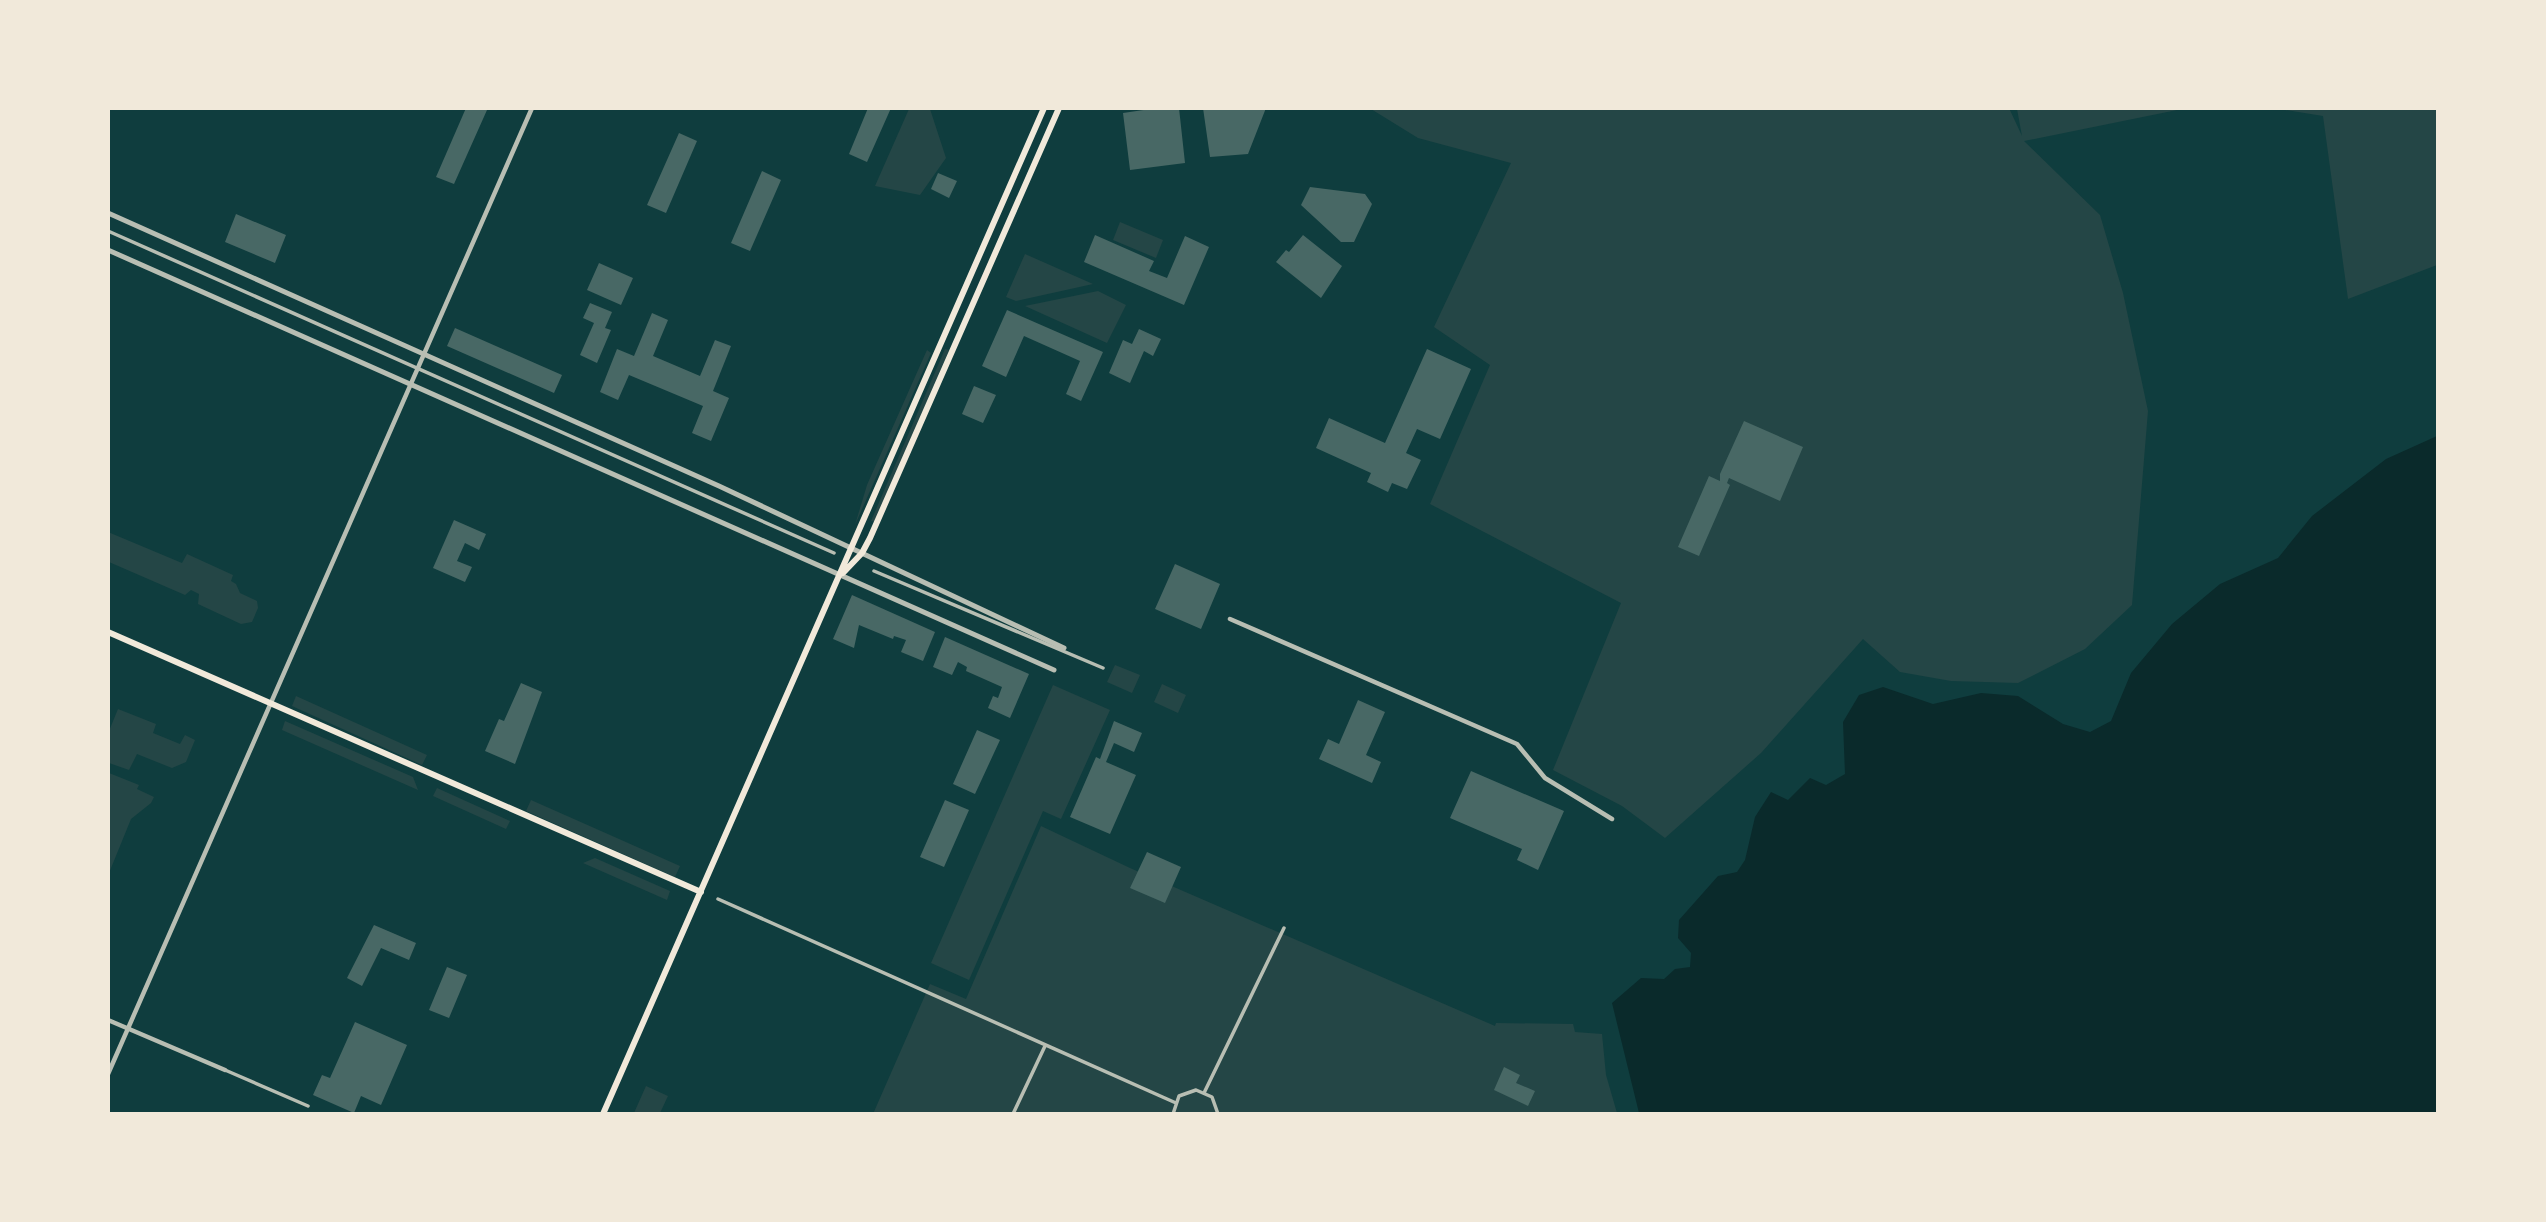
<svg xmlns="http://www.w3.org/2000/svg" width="2546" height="1222" font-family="'Golos Text',sans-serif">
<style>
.green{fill:#244646}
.water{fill:#0a2a2b}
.building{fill:#486865}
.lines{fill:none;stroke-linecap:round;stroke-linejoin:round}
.pedestrian{stroke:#b8beb3;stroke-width:3.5}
.minor{stroke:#b8beb3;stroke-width:4.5}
.tertiary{stroke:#b8beb3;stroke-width:5}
.secondary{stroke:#f1e9da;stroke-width:6}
</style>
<rect width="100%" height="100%" fill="#0f3d3e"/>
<path class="green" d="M2009,108L2022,136L2017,109H2182L2024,141L2100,215L2123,293L2148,411L2132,605L2085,649L2018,683L1951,681L1900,672L1863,639L1761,753L1665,838L1622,806L1553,770L1621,603L1430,504L1490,365L1434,327L1511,163L1418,138L1371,109Z
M909,109H930L946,158L920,195L875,186Z
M2279,109H2437V265L2348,299L2323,116Z
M1120,222L1163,240L1156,258L1113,240Z
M1025,254L1093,284L1016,301L1006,297Z
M1098,291L1126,305L1107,343L1025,306Z
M945,349L949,350L875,522L871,521Z
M927,350L931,353L855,525L867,485Z
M108,532L182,563L187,554L233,575L231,581L236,584L240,593L257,601L258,608L252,622L241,624L198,604L199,594L191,590L185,595L109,562Z
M1115,665L1140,675L1132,693L1107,682Z
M1162,684L1186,695L1178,713L1154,702Z
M1053,685L1110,710L1061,819L1043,811L969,980L931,963Z
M296,696L427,755L422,765L292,706Z
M118,709L156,724L153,733L180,744L185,735L195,740L186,762L172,768L137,754L129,770L109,763V731Z
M285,721L413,777L418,790L282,730Z
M109,773L139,785L137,789L154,797L151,803L131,819L109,873Z
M437,788L510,821L506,829L433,796Z
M531,800L680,866L675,877L526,811Z
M1041,826L1130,868L1495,1026L1496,1023L1573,1024L1575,1032L1602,1034L1606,1075L1617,1113L873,1114L930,984L966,999Z
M595,858L670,891L667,900L583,863Z
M646,1086L668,1096L660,1113H634Z"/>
<path class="water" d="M2437,436V1113H1639L1612,1003L1641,978L1664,979L1675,969L1690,967L1691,953L1678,938L1679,920L1718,876L1737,872L1745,860L1755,817L1771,792L1788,800L1810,778L1826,785L1845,774L1843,722L1859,695L1883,687L1933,704L1981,693L2018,696L2063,724L2090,732L2111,721L2131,673L2172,624L2220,584L2278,558L2312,516L2386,459Z"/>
<path class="building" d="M466,108L487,110L454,184L436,177Z
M868,108H891L867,162L849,154Z
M1157,108H1179L1185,163L1130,170L1123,113Z
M1203,108H1266L1248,154L1210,157Z
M679,133L697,141L666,213L647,205Z
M762,171L781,180L750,251L731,243Z
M938,173L957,181L949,198L931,189Z
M1310,187L1365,194L1372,204L1354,242H1341L1301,205Z
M236,214L286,235L275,263L225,242Z
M1095,235L1154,261L1149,271L1167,278L1185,236L1209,247L1184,305L1084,262Z
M1303,235L1342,266L1321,298L1276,262L1286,250L1289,252Z
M599,263L633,278L621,305L587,290Z
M590,303L612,312L605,328L611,330L597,363L580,355L594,323L583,318Z
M1007,310L1103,352L1081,401L1066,394L1080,361L1024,336L1006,377L982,366Z
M652,313L668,320L653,356L700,376L715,340L731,346L713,391L729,398L711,441L692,433L703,406L629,375L618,400L600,392L617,349L634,356Z
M455,328L562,375L554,393L447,346Z
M1139,329L1161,339L1153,356L1144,351L1130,383L1109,373L1123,340L1132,344Z
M1427,349L1471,369L1440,439L1417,429L1406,453L1421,460L1407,489L1392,483L1388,492L1367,482L1371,473L1316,448L1329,418L1385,443Z
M974,386L996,395L983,423L962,414Z
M1744,421L1803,447L1780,501L1729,478L1727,483L1730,485L1699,556L1678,547L1709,476L1720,481V474Z
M454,520L486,534L479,550L465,543L457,561L472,567L465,582L433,568Z
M1175,564L1220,584L1201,629L1155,609Z
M852,595L935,632L923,661L901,652L906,640L894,636L893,639L859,625L854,648L833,639Z
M945,637L1029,674L1010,718L988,708L993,696L998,698L1002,687L966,671L967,667L958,662L952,675L933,667Z
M521,683L542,692L515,764L485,751L499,719L504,721Z
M1358,700L1385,712L1366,755L1381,762L1372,783L1319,759L1328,739L1339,744Z
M1114,721L1142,733L1134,752L1114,743L1106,762L1136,775L1110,834L1070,817L1096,757L1100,759Z
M977,730L1000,740L975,794L953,784Z
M1471,771L1564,811L1538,870L1517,860L1522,849L1450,818Z
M945,800L969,810L944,867L920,857Z
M1147,852L1181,867L1165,903L1130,888Z
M374,925L416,943L409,960L381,948L362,986L347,978Z
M447,967L467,975L449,1018L429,1010Z
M355,1022L407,1045L381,1105L361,1096L354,1113L313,1095L322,1075L330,1078Z
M1504,1067L1520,1075L1516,1083L1535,1091L1528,1106L1494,1090Z"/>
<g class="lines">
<path class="pedestrian" d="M108,231L834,553
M874,571L1103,668
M718,899L1176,1103
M225,1070L308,1106
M1204,1093L1284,928
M1013,1114L1045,1046
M1173,1114L1179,1096L1196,1090L1212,1097L1218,1114"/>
<path class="minor" d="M1230,619L1517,744L1545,778L1612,819
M108,1020L225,1070
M108,1074L532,108"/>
<path class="tertiary" d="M108,213L719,486L1064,648
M108,250L1054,670"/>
<path class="secondary" d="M843,573L862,553L870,538L1059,108
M108,632L701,892
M603,1114L1044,108"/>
</g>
<rect width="2546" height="1222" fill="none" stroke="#f1e9da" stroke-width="220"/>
</svg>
